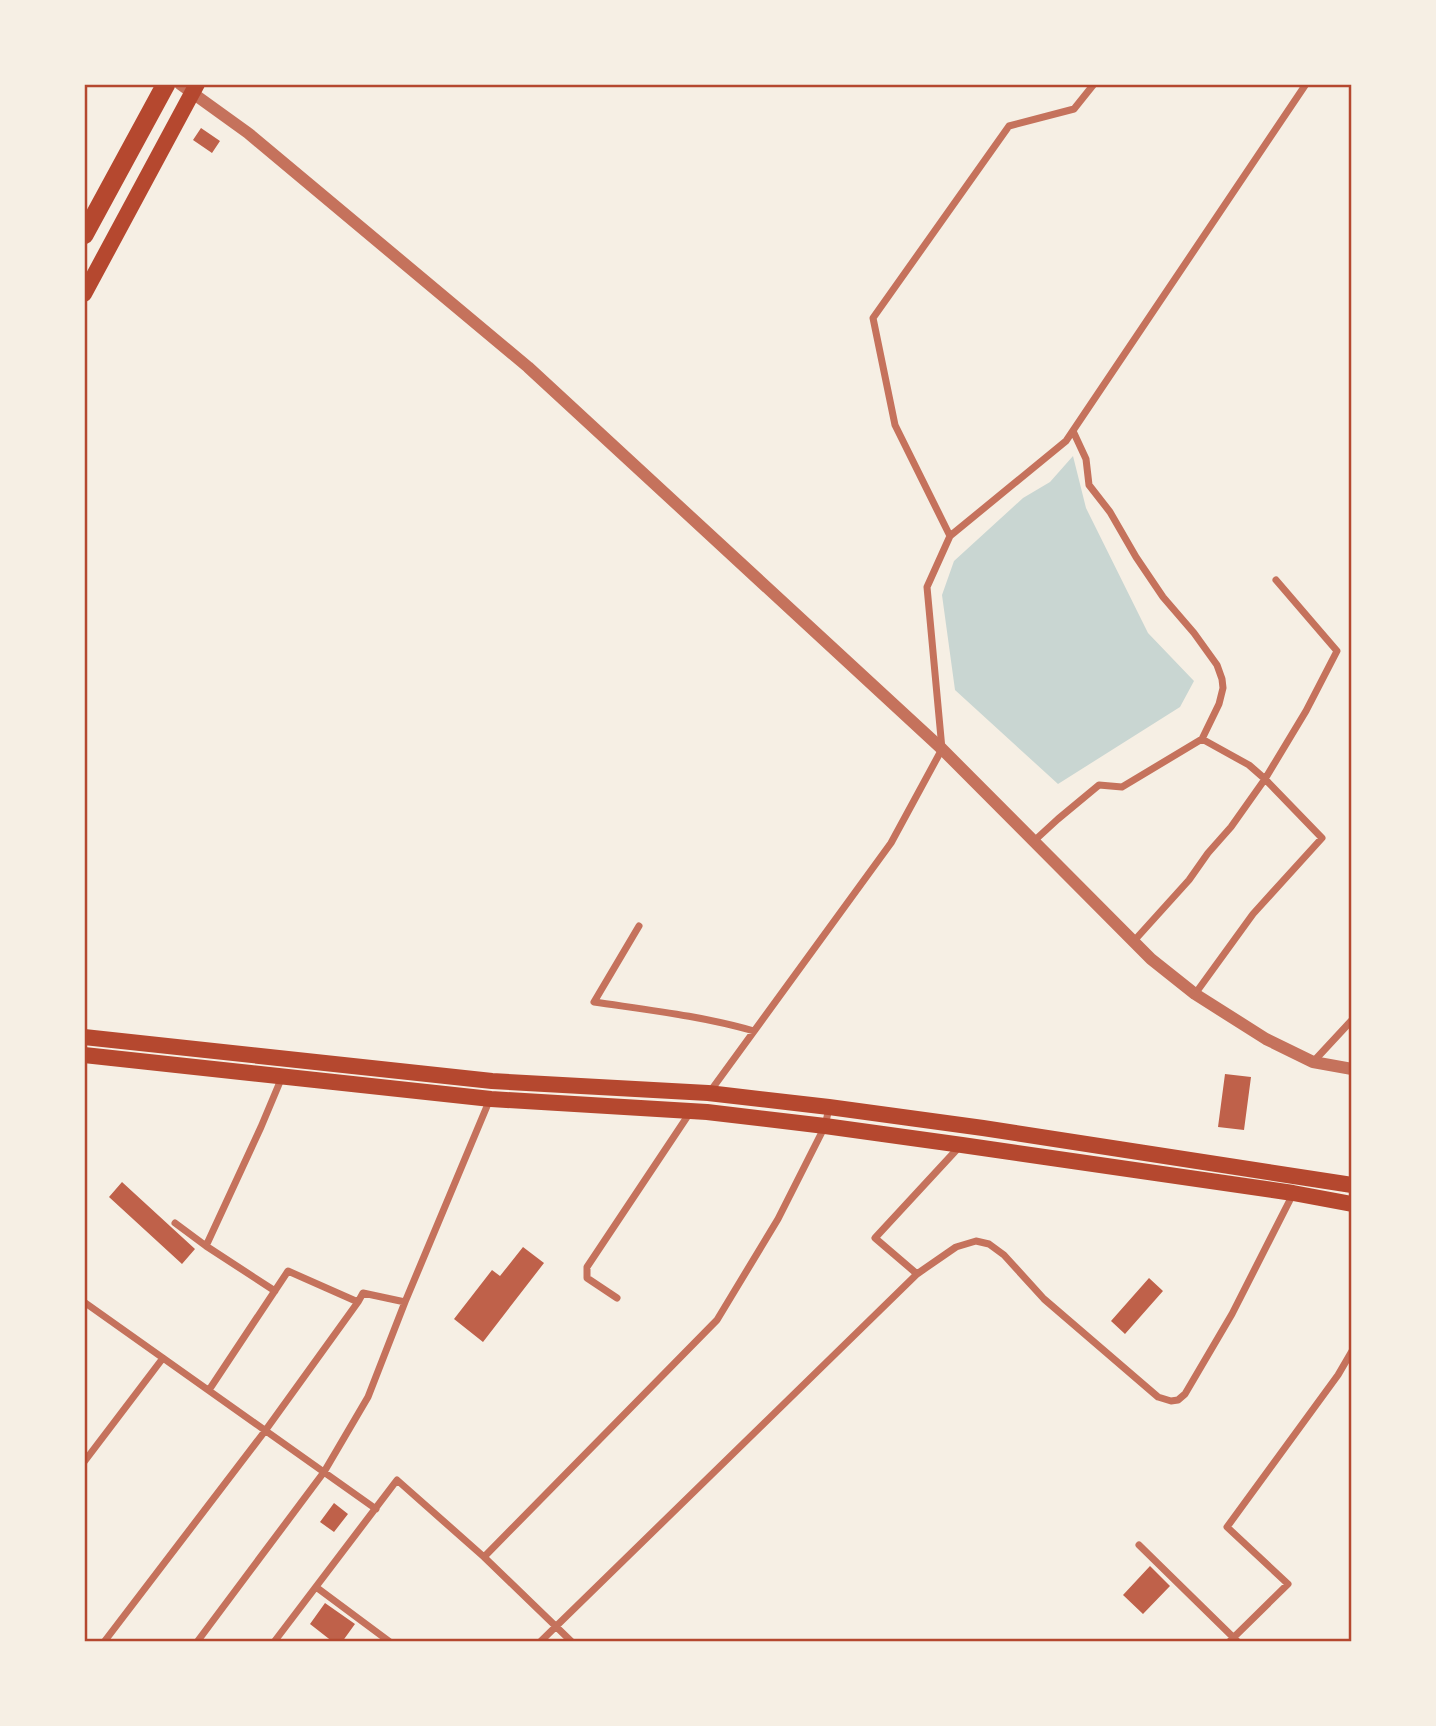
<svg xmlns="http://www.w3.org/2000/svg" width="1436" height="1726" font-family="Overpass,sans-serif">
<style>
.water{fill:#c9d6d2}
.building{fill:#bf614a}
.lines{fill:none;stroke-linecap:round;stroke-linejoin:round}
.minor{stroke:#c5725c;stroke-width:7}
.tertiary{stroke:#c5725c;stroke-width:12}
.primary{stroke:#b5482f;stroke-width:16}
.motorway{stroke:#b5482f;stroke-width:19}
.neatline{fill:none;stroke:#b5482f;stroke-width:2.5}
</style>
<rect width="100%" height="100%" fill="#f6efe4"/>
<path class="water" d="M1073,456L1086,508L1148,633L1194,681L1180,707L1058,784L955,690L942,595L954,561L1023,498L1050,482Z"/>
<path class="building" d="M201,128L220,141L212,153L193,140Z
M1225,1074L1251,1077L1244,1130L1218,1127Z
M122,1182L195,1249L182,1264L109,1197Z
M523,1247L544,1263L483,1342L454,1319L492,1270L500,1276Z
M1149,1278L1163,1291L1125,1334L1111,1321Z
M334,1503L348,1514L334,1532L320,1522Z
M1150,1566L1170,1586L1143,1614L1123,1595Z
M325,1603L355,1624L342,1642H333L310,1624Z"/>
<g class="lines">
<path class="minor" d="M950,536L895,425L873,318L1009,126L1074,109L1094,84
M1034,841L1058,819L1099,785L1122,787L1202,739L1219,704L1223,688L1222,679L1217,665L1194,633L1163,597L1136,557L1110,512L1089,485L1086,459L1073,431
M639,926L594,1002C648,1010 702,1016 754,1031
M1133,942L1189,880L1208,853L1231,827L1265,779L1306,711L1337,651L1276,580
M1195,994L1253,914L1322,838L1265,779L1249,765L1202,739
M1313,1062L1352,1020
M709,1093L891,843L942,749L927,587L950,536L1066,441L1306,84
M175,1223L206,1246
M917,1274L956,1247L976,1241L989,1244L1004,1255L1044,1299L1158,1397L1171,1401L1178,1400L1185,1394L1232,1314L1293,1194
M275,1291L206,1246L261,1127L282,1077
M617,1298L587,1278V1267L691,1111
M84,1302L376,1509
M209,1390L288,1271L358,1302L363,1293L405,1302
M84,1462L163,1358
M1139,1545L1238,1642
M484,1557L717,1320L778,1219L825,1126L829,1108
M316,1587L390,1642
M104,1642L265,1431L358,1302
M197,1642L324,1472L368,1397L405,1302L490,1099
M274,1642L397,1480L484,1557L572,1642
M540,1642L917,1274L875,1238L961,1145
M1229,1642L1288,1584L1227,1527L1338,1375L1352,1351"/>
<path class="tertiary" d="M180,84L248,133L528,367L942,749L1151,959L1195,994L1266,1039L1313,1062L1352,1069"/>
<path class="primary" d="M84,294L197,84
M84,1037L492,1081L708,1093L829,1107L983,1128L1352,1185
M84,1055L491,1099L707,1112L825,1126L962,1145L1293,1193L1352,1204"/>
<path class="motorway" d="M84,235L166,84"/>
</g>
<rect width="1436" height="1726" fill="none" stroke="#f6efe4" stroke-width="172"/>
<rect x="86" y="86" width="1264" height="1554" class="neatline"/>
</svg>
